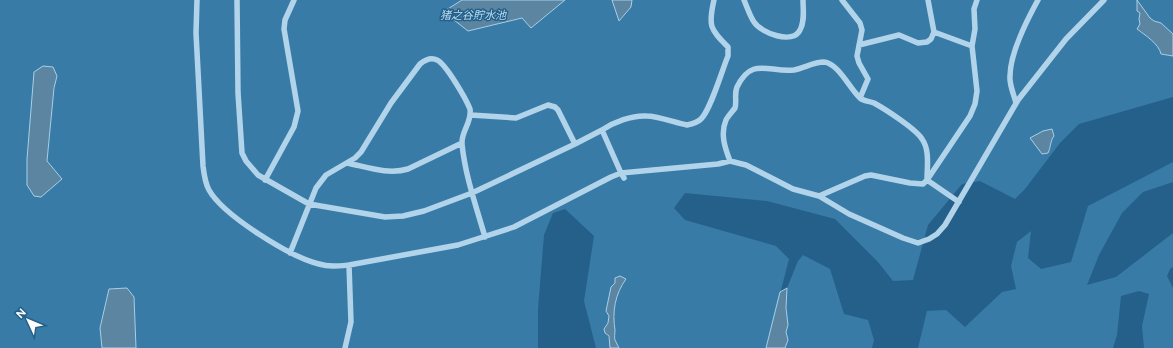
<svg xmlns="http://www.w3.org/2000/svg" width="1173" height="348" font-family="Figtree,'Noto Sans JP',sans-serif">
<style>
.green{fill:#397ba7;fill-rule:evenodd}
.water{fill:#5c85a1;stroke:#a6d0eb}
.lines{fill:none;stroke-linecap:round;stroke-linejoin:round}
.minor{stroke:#b2d4ea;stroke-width:5.5}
.labels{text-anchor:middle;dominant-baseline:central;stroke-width:3;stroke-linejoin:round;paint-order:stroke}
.water-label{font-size:11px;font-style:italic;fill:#bdddf1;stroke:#24608a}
</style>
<rect width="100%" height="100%" fill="#24608a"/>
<path class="green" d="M0,0H462L446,10L468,31L523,18L531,28L565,0H612L619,21L631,7L632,0H1173V97L1079,124L1060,143L1025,189L1015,199L980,181L962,184L928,225L913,280L893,281L878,262L835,219L767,201L685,193L674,208L685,220L776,246L789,259L766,348H619L614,338V314L615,301L620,288L625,279L615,283L611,287L606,311L609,316L608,323L604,329C607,339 611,334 610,348H596L584,301L594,236L565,209L553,213L544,235L538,309V348H136L134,297L127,288L109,289L100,328L102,348H0ZM57,76L54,88L47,162L62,180L27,159Z
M1173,160V182L1143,192L1122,213L1099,255L1087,285L1116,277L1173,233V267L1170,269L1167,276L1173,288V348H1144L1142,326L1149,294L1139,291L1121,296L1117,335L1113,348H918L927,311L946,310L965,327L1002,292L1016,289L1011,266L1017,242L1031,231L1028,258L1041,269L1071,262L1088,206L1173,162Z
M803,255L830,269L844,314L868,320L874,340L872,348H785L788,340L786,332L788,325L786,308L787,288L798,261Z"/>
<path class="water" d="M462,0H565L531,28L522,18L468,31L454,20L446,10Z
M612,0H632L631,7L619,21Z
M1137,0L1150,18L1154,21L1161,23L1173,34V56L1161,54C1159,44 1145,35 1137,29L1140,24L1139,19L1140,13L1137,11Z
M43,66L53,67L57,76L54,88L47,161L62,179L41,197L34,196L27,185V159L34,72Z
M1052,129L1054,136C1050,141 1051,147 1048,153L1042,154L1030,138L1043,131Z
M620,276L626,279C615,294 612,312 615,330C615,334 614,337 615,340C616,343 618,345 619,348H610L609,336L605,333L604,329L608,323L609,316L606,311L611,287L615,283V278Z
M127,288L134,297L136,348H102L100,328L109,289Z
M787,288L786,308L788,325L786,332L788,340L785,348H766L780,292Z"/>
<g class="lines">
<path class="minor" d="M197,0L196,33L203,166C204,174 205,183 209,190C223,215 290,257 319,264C329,267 338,266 349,265L458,245L514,227L611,177L621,173L624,178
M237,0L238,93L242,153L246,161L258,175L309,204L385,217L403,216L424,211L472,193L575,144L602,130
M714,0C708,26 710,29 728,47V56C722,70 711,109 701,119C697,123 692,124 687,125C676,123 657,116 647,116C632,115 614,122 602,130L621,173L718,164L730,161L746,165L793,189L819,196L849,214L903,238L918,243L929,239L937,234L945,225L1018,100L1066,39L1104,0
M744,0C747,7 750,16 754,22C761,33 793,45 800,30C805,21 803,10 803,0
M842,0L860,23L862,30L857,56L859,63L868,79L860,98
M934,32L972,46
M859,45L899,35L918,43L927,42L931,39L934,32L928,0
M1016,103C1014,95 1009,84 1010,76C1010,53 1027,20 1038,0
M471,115L516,118L548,105L555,107L558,110L575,144
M730,161C725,148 720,134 726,120C728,116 732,112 735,108C737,102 734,94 737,87C752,56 769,73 794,70C804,68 814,62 824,62C838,63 850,89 860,98C863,101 869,101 874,103C885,109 916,129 922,139C930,150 927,167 927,180
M347,163C367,167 388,175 408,169L462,143
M265,180L294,127L298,111L284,29L285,20L294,0
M927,180L959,202
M819,196L865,176L871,175L910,183L923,184L927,180L970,116L975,104L977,91L972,46L975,29L974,9L977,0
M290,253L316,188L326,175L355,158L361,152L391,103L420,64C425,60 431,57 437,60C446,64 466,99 470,109C472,123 461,131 462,144C465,175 476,206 485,237
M345,348L351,322L349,265"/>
</g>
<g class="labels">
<g class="water-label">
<text x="473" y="15">猪之谷貯水池</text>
</g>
</g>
<g transform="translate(28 320) rotate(314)" stroke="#24608a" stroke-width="3" paint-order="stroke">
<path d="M0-3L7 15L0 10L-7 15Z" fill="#ffffff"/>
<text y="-6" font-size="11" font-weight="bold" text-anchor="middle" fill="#ffffff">N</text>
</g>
</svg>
